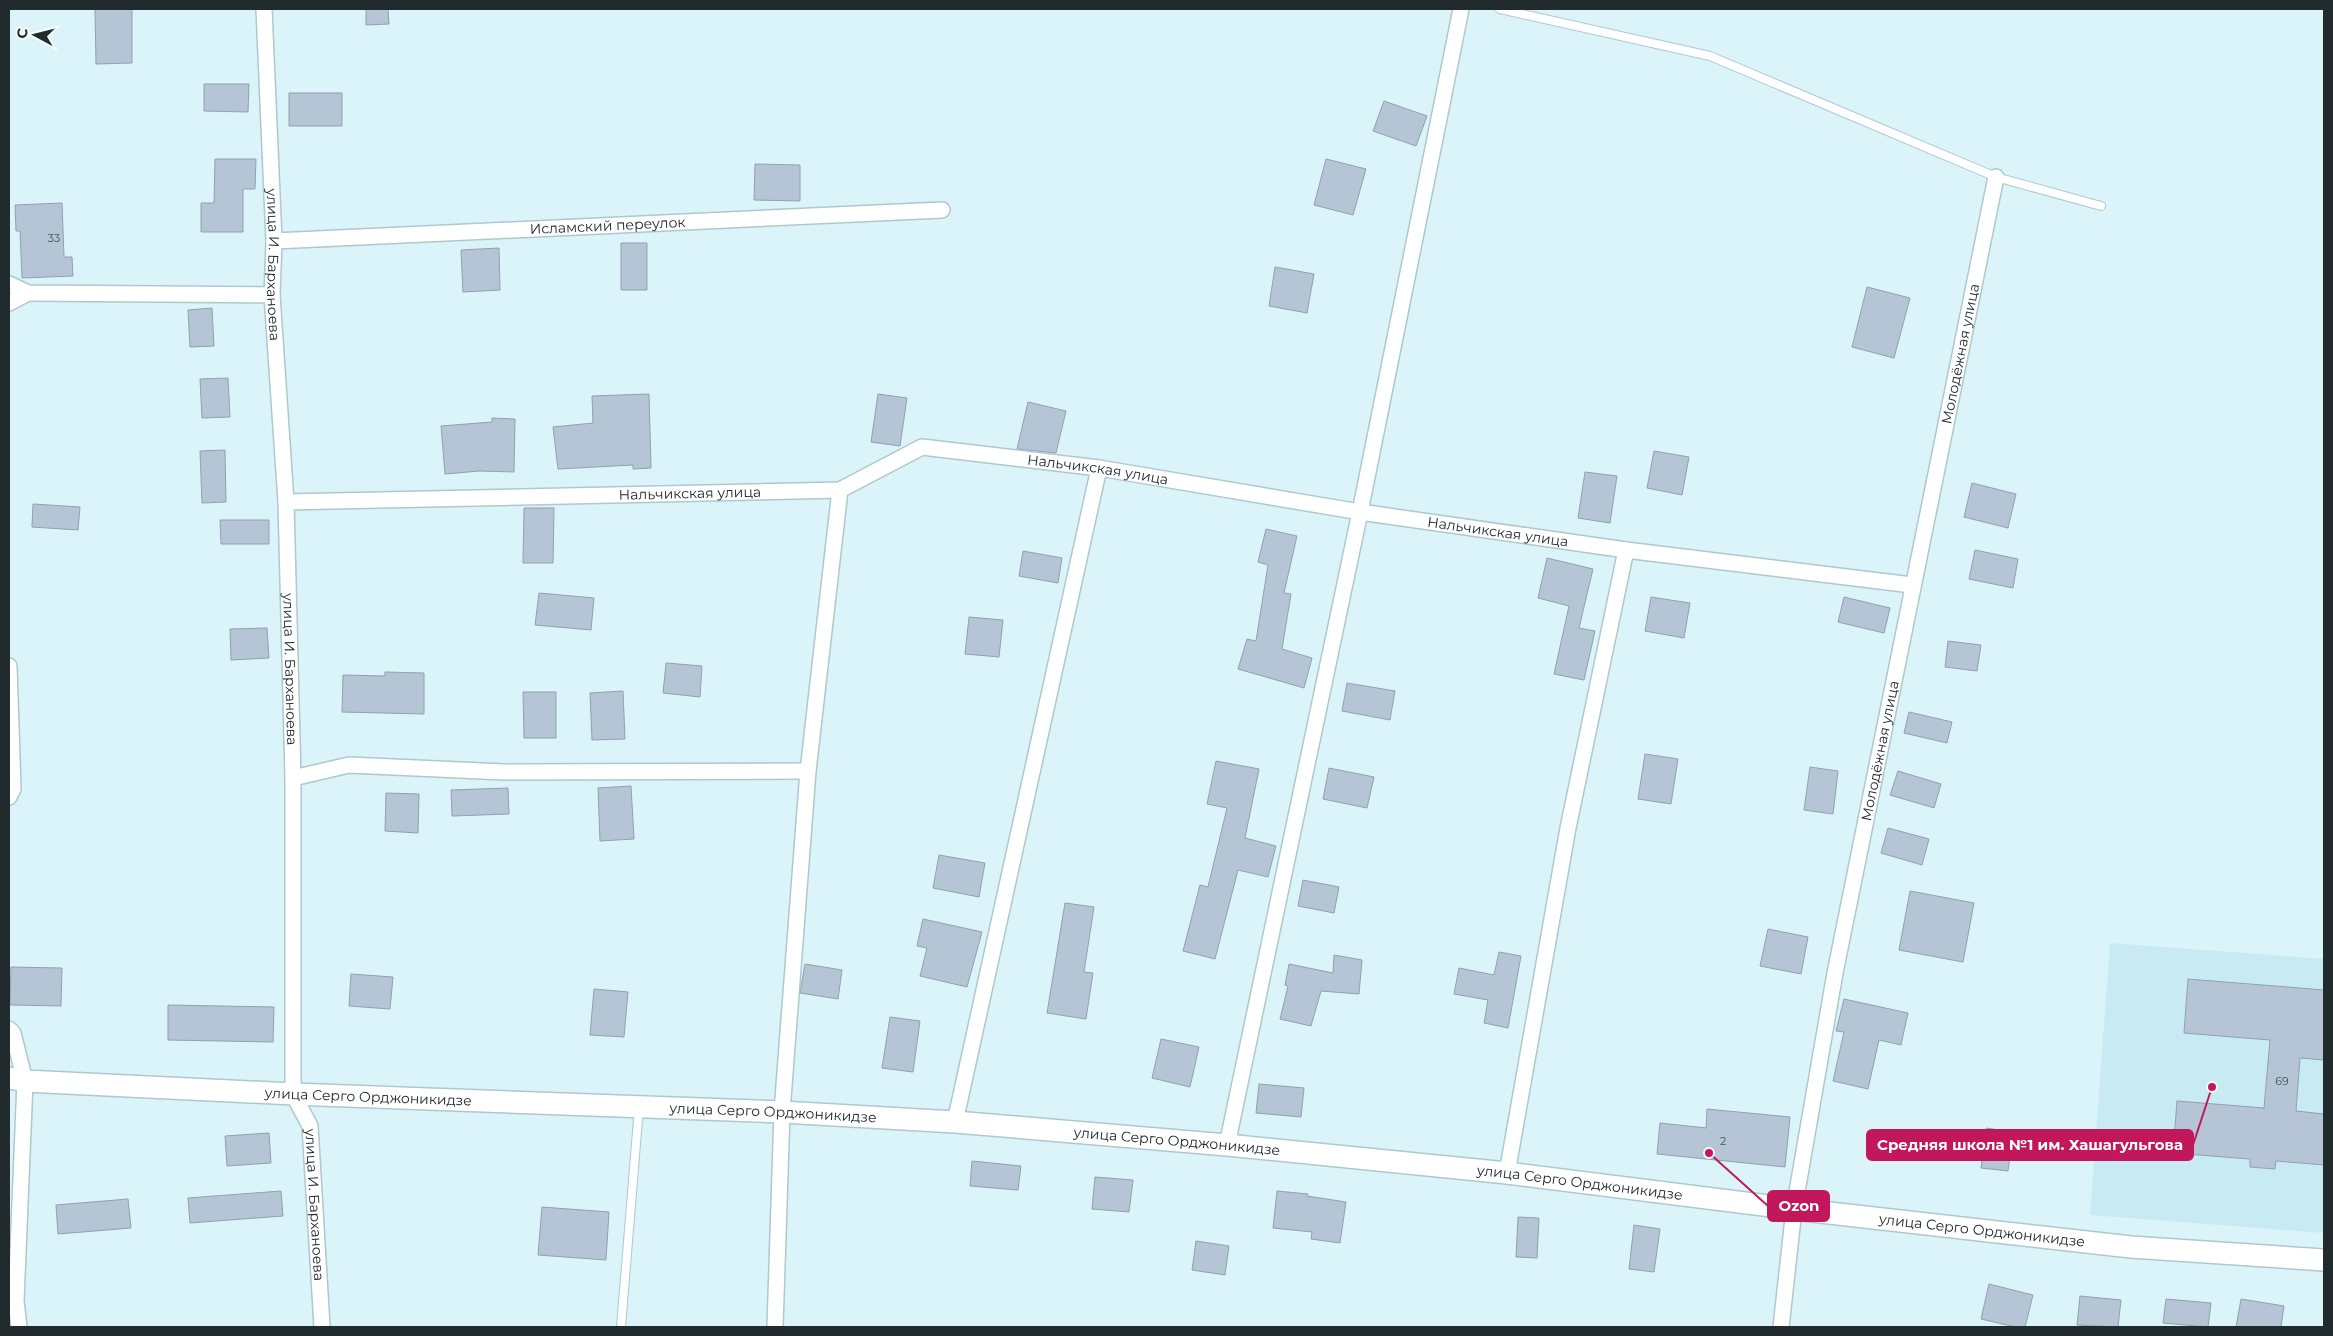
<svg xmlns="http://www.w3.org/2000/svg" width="2333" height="1336" font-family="Montserrat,sans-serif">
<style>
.built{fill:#c7eaf3}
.building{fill:#b5c5d5;stroke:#90a0af}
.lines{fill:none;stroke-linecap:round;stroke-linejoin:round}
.lane-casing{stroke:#afc8cf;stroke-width:10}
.street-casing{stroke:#afc8cf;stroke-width:18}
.secondary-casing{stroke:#afc8cf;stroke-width:24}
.lane{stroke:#fff;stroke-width:8}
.street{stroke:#fff;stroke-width:15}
.secondary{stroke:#fff;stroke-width:21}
.labels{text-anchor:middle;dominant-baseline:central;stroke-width:4;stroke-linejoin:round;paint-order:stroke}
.number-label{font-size:11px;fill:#465157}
.street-label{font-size:14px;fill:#212a2d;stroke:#f7fdfe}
.leader{fill:none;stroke:#c2185b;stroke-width:2}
.callout-dot{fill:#c2185b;stroke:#f7fdfe;stroke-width:2}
.callout{fill:#c2185b;stroke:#c2185b;stroke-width:2}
.callout-label{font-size:15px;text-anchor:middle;font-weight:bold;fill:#fff}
</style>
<rect width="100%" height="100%" fill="#daf4fa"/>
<path class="built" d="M2110,943L2324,959V1233L2090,1215Z"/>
<path class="building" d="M95,9H132V63L96,64Z
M366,9H388L389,24L366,25Z
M204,84H249L248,112L204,111Z
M289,93H342V126H289Z
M1384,101L1427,116L1416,146L1373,131Z
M215,159H256L255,189H243V232H201V203H214Z
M1326,159L1366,169L1353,215L1314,205Z
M755,164L800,165V201L754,200Z
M62,203L64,257H72L73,276L22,278L20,231H16L15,205Z
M621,243H647V290H621Z
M499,248L500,290L463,292L461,250Z
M1275,267L1314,274L1307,313L1269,306Z
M1867,287L1910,298L1894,358L1852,347Z
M212,308L214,346L190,347L188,310Z
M228,378L230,417L202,418L200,379Z
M649,394L651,468L633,469V465L558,469L553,427L593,423L592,396Z
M878,394L907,398L900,446L871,442Z
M1028,402L1066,411L1056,453L1017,449Z
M492,418L515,419L514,472L480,471L445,474L441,426L492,422Z
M225,450L226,502L202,503L200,451Z
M1654,451L1689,457L1682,495L1647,488Z
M1585,472L1617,476L1610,523L1578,518Z
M1972,483L2016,494L2008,528L1964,517Z
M33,504L80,507L78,530L32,527Z
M524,508H554L553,563H523Z
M220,520H269V544H221Z
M1266,529L1297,536L1284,593L1291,594L1282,649L1312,658L1304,688L1238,669L1247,639L1256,641L1268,565L1258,562Z
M1975,550L2018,559L2013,588L1969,579Z
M1023,551L1062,558L1058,583L1019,576Z
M1547,558L1593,569L1579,628L1595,631L1584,680L1554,674L1569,606L1538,598Z
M539,593L594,598L591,630L535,625Z
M1651,597L1690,603L1684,638L1645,631Z
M1844,597L1890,608L1884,633L1838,622Z
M969,617L1003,620L999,657L965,654Z
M267,628L269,658L231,660L230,629Z
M1948,641L1981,645L1977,671L1945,667Z
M666,663L702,666L700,697L663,693Z
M385,672L424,673V714L342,712L343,675L385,676Z
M1347,683L1395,691L1390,720L1342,711Z
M623,691L625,739L592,740L590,693Z
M523,692H556V738H524Z
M1909,712L1952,722L1947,743L1904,733Z
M1645,754L1678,759L1671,804L1638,799Z
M1216,761L1259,769L1245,838L1276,846L1268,877L1238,870L1215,959L1183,951L1200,885L1208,887L1227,808L1207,804Z
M1810,767L1838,771L1833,814L1804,810Z
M1329,768L1374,777L1367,808L1323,799Z
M1898,771L1941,784L1934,808L1890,795Z
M631,786L634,839L600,841L598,788Z
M508,788L509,814L452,816L451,790Z
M386,793L419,794L418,833L385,831Z
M1888,828L1929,839L1922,865L1881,853Z
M939,855L985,863L979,897L933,888Z
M1303,880L1339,887L1334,913L1298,906Z
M1910,891L1974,903L1963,962L1899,950Z
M1065,903L1094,907L1084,972L1093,973L1086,1019L1047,1013Z
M923,919L982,932L967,987L920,976L927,948L917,946Z
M1768,929L1808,937L1801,974L1760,966Z
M1499,952L1521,956L1508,1028L1484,1023L1488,1000L1454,994L1459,968L1494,975Z
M1334,955L1362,960L1359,994L1321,991L1311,1026L1280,1019L1288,986L1285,985L1289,964L1333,973Z
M805,964L842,970L838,999L800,993Z
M11,967L62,968L61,1006L10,1005Z
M351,974L393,977L390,1009L349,1006Z
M2188,979L2324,990V1060L2300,1058L2296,1111L2324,1114V1165L2276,1161L2275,1169L2250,1167V1159L2173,1153L2177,1101L2264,1108L2270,1040L2184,1033Z
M594,989L628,992L624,1037L590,1035Z
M1844,999L1908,1013L1901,1045L1879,1040L1868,1089L1833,1081L1844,1032L1836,1031Z
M168,1005L274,1007L273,1042L168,1040Z
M890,1017L920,1021L913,1072L882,1068Z
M1161,1039L1199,1047L1190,1087L1152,1078Z
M1259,1084L1304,1088L1301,1117L1256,1113Z
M1707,1109L1790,1117L1785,1167L1657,1154L1660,1123L1706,1128Z
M1986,1128L2013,1132L2008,1171L1981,1168Z
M269,1133L271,1163L227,1166L225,1136Z
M972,1161L1021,1166L1018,1190L970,1186Z
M1095,1177L1133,1180L1129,1212L1092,1209Z
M281,1191L283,1216L190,1223L188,1198Z
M1277,1191L1308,1194L1307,1196L1346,1202L1340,1243L1311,1239L1312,1232L1273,1228Z
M128,1199L131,1228L58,1234L56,1205Z
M542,1207L609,1212L606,1260L538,1255Z
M1518,1217L1539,1218L1537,1258L1516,1257Z
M1634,1225L1660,1229L1654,1272L1629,1269Z
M1196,1241L1229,1246L1225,1275L1192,1270Z
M1989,1284L2033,1295L2025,1327H2015L1981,1319Z
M2080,1296L2121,1300L2118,1327L2077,1325Z
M2166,1299L2211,1303L2208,1327L2163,1323Z
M2241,1299L2284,1306L2281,1327H2236Z"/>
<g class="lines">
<defs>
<path id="lane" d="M1500,9L1710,56L1996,177L2101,206
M621,1327L639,1107"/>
<g id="street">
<path id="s1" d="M264,9L274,241L272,295L286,502L293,778V1094L310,1126L322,1327"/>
<path id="s2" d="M274,241L942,210"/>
<path d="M9,284L28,293L272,295"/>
<path d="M9,303L28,293"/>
<path id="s3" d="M286,502L840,490L922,447L1099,468L1360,512L1626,550L1912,585"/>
<path d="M9,666L13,789L9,797"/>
<path d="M293,778L349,765L504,772L808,771"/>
<path d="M9,1029L13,1033L25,1081L16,1301L19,1327"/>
<path d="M955,1122L1099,468"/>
<path d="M1227,1145L1360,512L1461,9"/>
<path d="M1507,1173L1568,828L1626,550"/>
<path d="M775,1327L782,1112L808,771L840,490"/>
<path id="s4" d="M1781,1327L1794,1209L1835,973L1996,177"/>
</g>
<g id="secondary">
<path id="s5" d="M9,1078L25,1081L293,1094L782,1112L955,1122L1227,1145L1507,1173L1794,1209L2131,1247L2324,1260"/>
</g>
</defs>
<use href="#lane" class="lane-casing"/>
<use href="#street" class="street-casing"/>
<use href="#secondary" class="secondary-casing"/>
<use href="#lane" class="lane"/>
<use href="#street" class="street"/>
<use href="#secondary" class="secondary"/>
</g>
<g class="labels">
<g class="number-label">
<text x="54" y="238">33</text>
<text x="2282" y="1081">69</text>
<text x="1723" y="1141">2</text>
</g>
<g class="street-label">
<text stroke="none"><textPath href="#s2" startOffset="334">Исламский переулок</textPath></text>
<text stroke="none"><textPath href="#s1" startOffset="256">улица И. Барханоева</textPath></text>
<text stroke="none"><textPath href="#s4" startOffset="990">Молодёжная улица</textPath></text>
<text stroke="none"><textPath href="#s3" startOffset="824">Нальчикская улица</textPath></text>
<text stroke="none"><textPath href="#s3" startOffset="404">Нальчикская улица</textPath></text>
<text stroke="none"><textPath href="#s3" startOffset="1229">Нальчикская улица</textPath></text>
<text stroke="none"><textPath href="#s1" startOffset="661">улица И. Барханоева</textPath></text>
<text stroke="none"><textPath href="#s4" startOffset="585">Молодёжная улица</textPath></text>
<text stroke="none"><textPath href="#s5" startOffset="360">улица Серго Орджоникидзе</textPath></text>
<text stroke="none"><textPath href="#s5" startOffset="765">улица Серго Орджоникидзе</textPath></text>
<text stroke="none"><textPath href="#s5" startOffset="1170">улица Серго Орджоникидзе</textPath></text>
<text stroke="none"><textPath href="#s5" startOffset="1575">улица Серго Орджоникидзе</textPath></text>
<text stroke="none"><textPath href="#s1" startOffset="1201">улица И. Барханоева</textPath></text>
<text stroke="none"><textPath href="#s5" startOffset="1980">улица Серго Орджоникидзе</textPath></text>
</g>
</g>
<path class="leader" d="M2212 1087L2193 1145M1709 1153L1768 1206"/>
<g class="callout-dot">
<circle cx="2212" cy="1087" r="5"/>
<circle cx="1709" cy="1153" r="5"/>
</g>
<g class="callout">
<rect x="1867" y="1130" width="326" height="30" rx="5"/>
<rect x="1768" y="1191" width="61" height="30" rx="5"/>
</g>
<g class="callout-label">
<text x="2030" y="1150">Средняя школа №1 им. Хашагульгова</text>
<text x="1799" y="1211">Ozon</text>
</g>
<rect width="2333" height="1336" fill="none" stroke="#212a2d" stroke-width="20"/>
<g transform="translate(35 35) rotate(277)" stroke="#f7fdfe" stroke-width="4" paint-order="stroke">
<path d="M0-4L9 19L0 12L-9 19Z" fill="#212a2d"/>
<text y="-8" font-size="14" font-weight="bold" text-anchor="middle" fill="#212a2d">С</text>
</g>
</svg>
